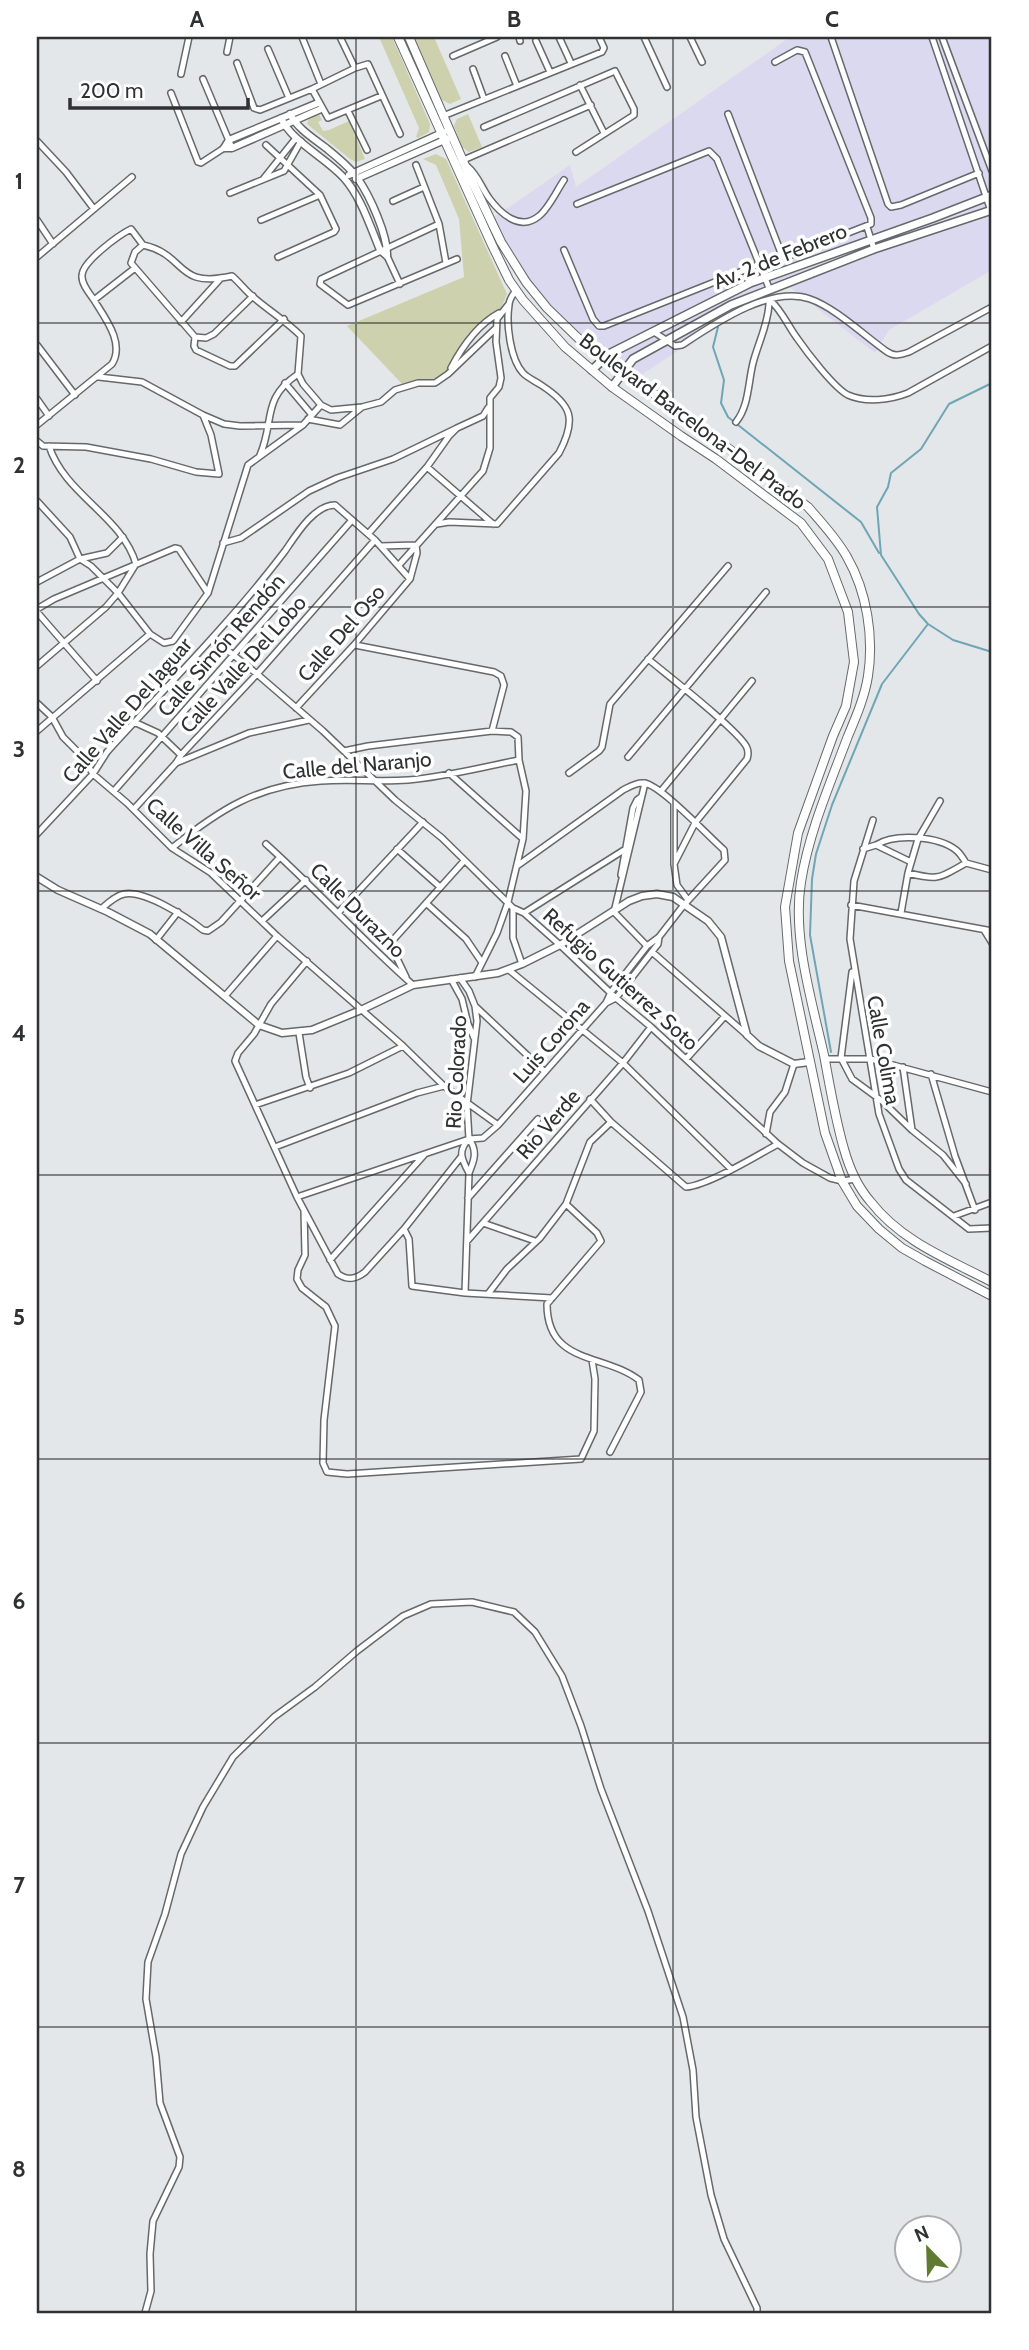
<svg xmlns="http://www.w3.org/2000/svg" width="1029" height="2350" font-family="Cabin,sans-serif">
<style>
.industrial{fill:#dbd9ef}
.green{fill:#ced1ad}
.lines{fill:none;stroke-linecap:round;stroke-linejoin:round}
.stream{stroke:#70a5b6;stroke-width:2}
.minor-casing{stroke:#65696b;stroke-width:8}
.tertiary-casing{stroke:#65696b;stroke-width:9}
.secondary-casing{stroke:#65696b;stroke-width:10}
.primary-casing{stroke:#65696b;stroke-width:10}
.minor{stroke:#fff;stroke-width:5}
.tertiary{stroke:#fff;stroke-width:6}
.secondary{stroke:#fff;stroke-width:7}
.primary{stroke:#fff;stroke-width:8}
.grid{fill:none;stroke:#303132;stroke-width:2;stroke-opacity:0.55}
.labels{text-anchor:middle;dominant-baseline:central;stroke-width:7;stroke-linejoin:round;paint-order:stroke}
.street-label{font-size:21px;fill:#303132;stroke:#fff}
.neatline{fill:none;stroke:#303132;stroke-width:2.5}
.grid-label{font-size:23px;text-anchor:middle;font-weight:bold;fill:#303132}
</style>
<rect width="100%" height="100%" fill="#e3e7e9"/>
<path class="industrial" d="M790,37H992V270L889,330L875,353L783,282L644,373L632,378L547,308L490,220L570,165L576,187Z"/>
<path class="green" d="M379,37H392L430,124L429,132L418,138L416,137L419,128Z
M414,37H434L461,99L450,104L442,100Z
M319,114L322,120L318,122L323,131L329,130L349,121L365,159L356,162L350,159L307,124L309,118Z
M468,114L482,147L469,152L462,147L454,126L457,119Z
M436,154L446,159L507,294L500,311L476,331L448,374L435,383L405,387L347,326L464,277L459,219L436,165L423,159Z"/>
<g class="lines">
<path class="stream" d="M718,327L713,347L724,380L721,403L728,417L861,522L879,553
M992,383L949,404L921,449L891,473L888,487L877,507L881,555L919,614L928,624L953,640L992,652
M831,1052L810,935L812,879L816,854L832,805L882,684L928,624"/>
<defs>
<path id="minor" d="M302,37L321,84
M340,37L355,68
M519,37L520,41
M559,37L571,63
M644,37L667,87
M690,37L702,62
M831,37L888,204L891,207L901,205L979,173
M932,37L991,211
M942,37L992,171
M536,41L550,72
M268,49L289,98
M227,52L230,37
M453,56L497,37
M505,56L517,86
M237,63L254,108L260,110L312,89L355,68L368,64L400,134
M473,69L484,99
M181,74L189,37
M203,79L232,148
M580,85L604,133
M312,89L328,118L381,96
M171,93L198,162L201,163L224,148
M348,111L367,150
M728,114L781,253L789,256L871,224V218L805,52L797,50L775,62
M443,116L602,52L604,48L599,37
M484,127L615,71L634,109V115L576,152
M37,141L66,172L94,209
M266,145L320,195L336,229L334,232L278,257
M461,161L591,105
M416,165L439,224L446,263
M467,166C478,175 481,187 489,198C500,213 520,232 539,216C549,208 557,190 564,180
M264,178L296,138
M230,193L284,171L301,141
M393,201L424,187
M577,204L709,151L717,159L769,288
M37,220L53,244
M261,220L320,195
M439,224L321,279L320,284L348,305L457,259
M867,227L874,249
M564,250L593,319L599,326H604L760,264
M387,256L400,284
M37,257L132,177
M94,300C90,294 81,284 82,275C83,261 119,235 131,229L143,245
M181,322L221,278
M654,332L675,346L682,345C714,324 770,285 810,299C834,307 865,336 886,351C894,357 900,355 909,352L992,307
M195,337L194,346L196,350L230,366H235L284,319
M37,345L75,395
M451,368C462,347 477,325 499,313
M99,377L142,382L203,415L224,424L240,426L302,425
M285,383L312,415
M37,399L49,416
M321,405L331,410L362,407
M308,419L340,425L362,407L381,402L395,390L418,383H435L448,374L496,328
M736,422C749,406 748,383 753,363C758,343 768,325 769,304L771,301C782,311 788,326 797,338C806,351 834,388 848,395C866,403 890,400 908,393L992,346
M37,425L112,364C125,343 105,318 94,300L135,268
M37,441L43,446L86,447L151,459L196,472L219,474L211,435L203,415
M260,455C275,421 261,399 298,374
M427,467L493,524
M37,501L70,537L80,559L91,566L118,593L150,634L164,643L173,641L208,593L248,465L303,425L321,405L303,384L298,374L301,336C286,321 268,310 252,296C245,290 239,282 232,276C174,289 188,255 143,245L135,252L131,263L195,337L206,338L214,334L253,296
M437,524L449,522L497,524L559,453C577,419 572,405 541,385C535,381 528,378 523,373C510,359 506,323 509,305C509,299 513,295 516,290
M368,534L427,467L449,436L457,428L483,416L488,408
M223,543L241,538L309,491L337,478L393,459L457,428
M399,565L483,471L490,448V398L499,387L501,378L496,342L497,319L508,305
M37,582L80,559L107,553L123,537
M37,609L54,599L175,548L179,549L208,593
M37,612L97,681
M212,638L257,674L323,731L395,800L442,838L513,908L524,913L560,945L616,998L651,1027L778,1144L803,1163L830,1178L842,1181L856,1179
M355,645L494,672L501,676L504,685L492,731
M648,659C666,674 742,733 747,748C749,753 748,755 747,759L695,823L674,864
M37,666L106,607L118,593L136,564C122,516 65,495 49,446
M37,703L52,717L63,737L83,757L93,774L127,803L172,848L211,873L277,936L403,1046L444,1086L498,1125
M296,708L354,645L410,579L417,553L416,545L381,546
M134,722L158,733L181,755
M37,731L150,634
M344,751L368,746L492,731L511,732L518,737L519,760L526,791L523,839L508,902L497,933L475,977
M628,757L766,592
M176,763L249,733L309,720
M449,773L522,838
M569,773L599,751L602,747L610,704L728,566
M645,783L614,912L647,946
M114,791L352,520
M661,791L752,681
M674,804V864L677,885L688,900
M134,809L176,763L181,755L257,674L375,540
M873,820L854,881L850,939L879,1114L899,1169L906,1180L969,1229L992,1228
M37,834L93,774L107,752C167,686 231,622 285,551C296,535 314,505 335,505L375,540L410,579
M266,844C317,890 362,940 413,985
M876,845C895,833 938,836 956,850C960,853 963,858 966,863
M172,848C220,809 258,785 321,781C350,779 379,782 408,780C445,777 482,767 519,760
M397,849L440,887
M863,849L876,845L911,862
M908,873C940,881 939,878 966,863L992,870
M621,875L633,808L637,800L641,797
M426,903L466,939L481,961
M851,905L992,931
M513,908V938L522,964
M101,909C108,903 115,896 124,894C145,890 188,918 203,930L208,931L221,922L280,857
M338,913L423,822
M524,913L624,850
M901,913L908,873L918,839L940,801
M262,921L306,880
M984,930L992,943
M156,940L178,912
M652,952L747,1035
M307,961L271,1004L254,1034L238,1053L235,1061L297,1197L338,1274C348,1281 356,1279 365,1272L404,1229L461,1157
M509,970L623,1063L731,1169
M852,972L841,1058L852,1079L882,1101L912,1130L943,1155L966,1184
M406,977L391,946L393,940L464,861
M460,978L469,991L475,1006L477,1021L467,1105L469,1139C457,1151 462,1160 469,1173L465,1293
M451,979L462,999L468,1024L474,1038
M225,996L277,936
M606,1003L616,998L658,944L659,937
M475,1006L545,1072
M299,1033L306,1077L310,1088
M686,1059L725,1016
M825,1059H871L992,1092
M903,1067L912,1130
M931,1074L955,1156L975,1210
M590,1099L611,1122L686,1187C709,1185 756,1156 778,1144
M255,1105L349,1073L403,1046
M766,1134L770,1112L785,1092L794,1064
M275,1147L417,1093L444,1086
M469,1173C474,1161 478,1151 469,1139
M297,1197L469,1139L483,1138L498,1125L606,1003L611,992L647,946L659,937L683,906L725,860L724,850C708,836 661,785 644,783C636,782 629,787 623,790L517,866
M468,1198L538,1119
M566,1204L597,1233L601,1241L547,1304C547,1365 604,1353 639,1380L641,1392L610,1452
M304,1210L305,1255L298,1270L297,1279L302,1288L326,1307L335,1326L324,1420L323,1463L327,1472L347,1474L581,1459L594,1431L595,1379L592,1360
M954,1216L992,1202
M483,1223L535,1241
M404,1229L409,1239L412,1286L465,1293L552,1298
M468,1240L623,1063L651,1027
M330,1260L424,1155
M488,1294L507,1269L540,1238L566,1204L590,1142L611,1122
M145,2313L151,2291L150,2254L153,2221L179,2167L180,2157L160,2103L156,2057L146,1999L148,1962L165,1914L181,1854L203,1807L233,1757L274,1717L315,1687L357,1651L403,1616L431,1604L472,1602L514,1612L535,1632L562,1676L581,1726L601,1789L648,1911L683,2017L693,2070L696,2117L711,2195L724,2239L757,2308V2313"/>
<path id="tertiary" d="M290,114C298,129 313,138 326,148C337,157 350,167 358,179C370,196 388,236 387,256
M281,118C292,142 325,157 344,178C361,197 370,226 380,250L387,256
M224,148L229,140L318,103
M224,148H232L321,109
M349,175L444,132
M356,179L449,138
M37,877L58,890L108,912L150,934L259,1025L282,1033L312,1030L361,1010L413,985L498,973L522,964L560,945L629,901L642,896L657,894L673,897L708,921L721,937L747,1035L759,1046L794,1064L809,1062"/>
<path id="secondary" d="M592,370L609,354L750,283L933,218L992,195
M612,387L633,359L731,305L874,249L992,210"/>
<path id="primary" d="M398,37L492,245L509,280L523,300L565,347L612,387L681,436L716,459L801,523L828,559L848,612L854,662L846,706L833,736L798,833L785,907L789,961L825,1133L842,1181L857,1206L879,1229L902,1248L925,1261L992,1296
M409,37L470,177L501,242L526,282L547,308L578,338L808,507C822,523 837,539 847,557C867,592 874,637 868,676C865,696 856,717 848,736C830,784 809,832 801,882C792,937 812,1002 824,1055C830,1087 835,1118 844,1149C849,1167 858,1187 870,1201C902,1242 948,1259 992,1282"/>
</defs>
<use href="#minor" class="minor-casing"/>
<use href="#tertiary" class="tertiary-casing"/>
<use href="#secondary" class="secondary-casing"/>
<use href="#primary" class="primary-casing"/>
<use href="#minor" class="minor"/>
<use href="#tertiary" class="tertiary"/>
<use href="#secondary" class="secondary"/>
<use href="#primary" class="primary"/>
</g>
<path class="grid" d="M356,37V2313M673,37V2313M37,323H992M37,607H992M37,891H992M37,1175H992M37,1459H992M37,1743H992M37,2027H992"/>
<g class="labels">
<g class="street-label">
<text transform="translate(780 256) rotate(-22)">Av. 2 de Febrero</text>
<text transform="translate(693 421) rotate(37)">Boulevard Barcelona-Del Prado</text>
<text transform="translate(341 633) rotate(-49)">Calle Del Oso</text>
<text transform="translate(221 645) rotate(-49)">Calle Simón Rendón</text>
<text transform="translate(243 664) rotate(-48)">Calle Valle Del Lobo</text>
<text transform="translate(127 710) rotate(-49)">Calle Valle Del Jaguar</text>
<text transform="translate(357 765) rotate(-5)">Calle del Naranjo</text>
<text transform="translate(204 849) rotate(41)">Calle Villa Señor</text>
<text transform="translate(358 910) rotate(45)">Calle Durazno</text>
<text transform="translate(621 979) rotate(42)">Refugio Gutierrez Soto</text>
<text transform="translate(551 1041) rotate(-49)">Luis Corona</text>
<text transform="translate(884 1050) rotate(80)">Calle Colima</text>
<text transform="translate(456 1072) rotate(-87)">Rio Colorado</text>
<text transform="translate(548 1124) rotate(-49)">Rio Verde</text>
</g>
</g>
<rect width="1029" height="2350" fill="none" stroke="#ffffff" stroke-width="77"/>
<g transform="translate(928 2249) rotate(337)"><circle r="33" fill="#ffffff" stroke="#acadad" stroke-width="2"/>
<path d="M0-5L12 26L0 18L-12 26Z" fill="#5e7b31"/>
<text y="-10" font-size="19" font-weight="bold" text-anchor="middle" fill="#303132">N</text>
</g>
<path d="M70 98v10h178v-10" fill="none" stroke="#303132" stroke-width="3.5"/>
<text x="80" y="98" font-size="21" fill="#303132" stroke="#ffffff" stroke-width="5" paint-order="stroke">200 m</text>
<rect x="38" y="38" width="952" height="2274" class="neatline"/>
<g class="grid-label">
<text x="197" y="27">A</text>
<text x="514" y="27">B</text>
<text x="832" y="27">C</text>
<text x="19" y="189">1</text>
<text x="19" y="473">2</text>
<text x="19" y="757">3</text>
<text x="19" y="1041">4</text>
<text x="19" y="1325">5</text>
<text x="19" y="1609">6</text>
<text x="19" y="1893">7</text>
<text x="19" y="2177">8</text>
</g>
</svg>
